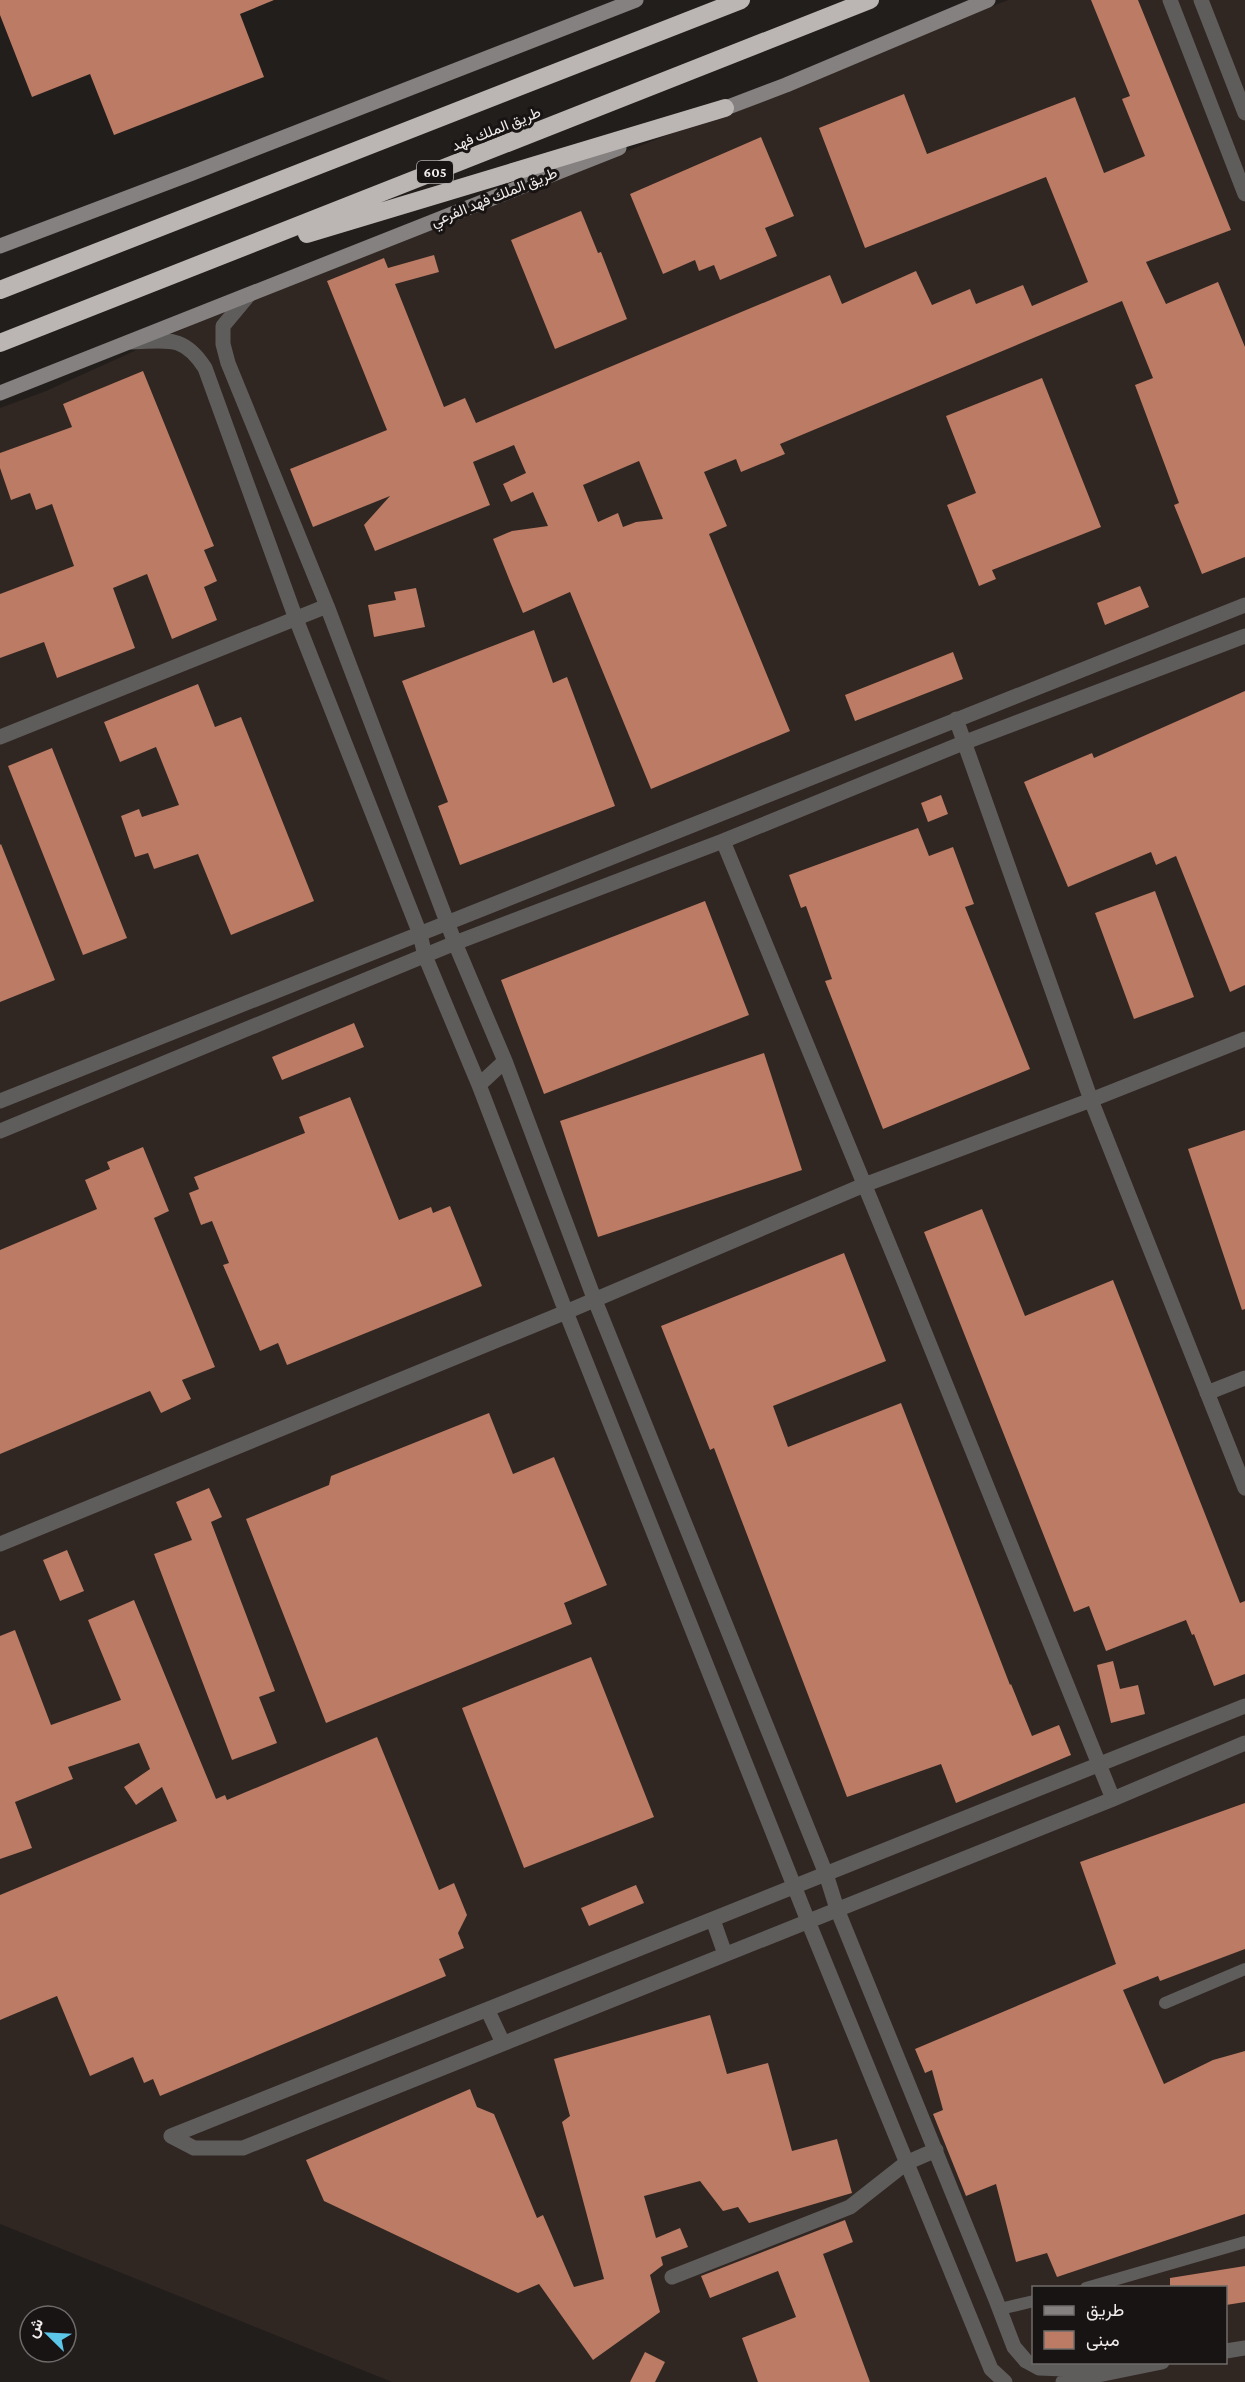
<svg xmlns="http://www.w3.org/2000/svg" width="1245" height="2382" font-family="'Crimson Pro',Vazirmatn,serif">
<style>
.built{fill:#302622;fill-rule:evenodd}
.building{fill:#bb7b64;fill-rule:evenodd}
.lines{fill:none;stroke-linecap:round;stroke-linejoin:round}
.service{stroke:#5f5d5c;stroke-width:12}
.minor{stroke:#5f5d5c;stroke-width:15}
.secondary{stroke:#848180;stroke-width:15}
.motorway{stroke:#bbb5b3;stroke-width:18}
.labels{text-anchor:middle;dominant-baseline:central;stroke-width:6;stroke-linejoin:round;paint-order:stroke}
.shield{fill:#181413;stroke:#afacab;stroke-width:1.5}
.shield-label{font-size:14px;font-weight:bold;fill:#f0edec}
.street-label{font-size:15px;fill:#f0edec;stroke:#181413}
</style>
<rect width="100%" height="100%" fill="#221e1c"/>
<path class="built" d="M1008,0H1245V2382H392L0,2224V408L46,391L218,313ZM1034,2288H1226V2362H1034Z"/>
<path class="building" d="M0,0H274L240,14L264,77L114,135L90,74L32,97L0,15Z
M1091,0H1138L1231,230L1146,262L1166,304L1218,282L1245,347V557L1202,574L1174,505L1179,503L1135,385L1153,378L1122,301L780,444L785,454L741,472L736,459L704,472L727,526L709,534L790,731L651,789L570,592L523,613L511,584L493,539L512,531L548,526L533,492L511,502L503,484L526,473L514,445L473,462L490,505L375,551L364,525L390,496L313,527L290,469L387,430L327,281L384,258L388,268L434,255L439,272L395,284L444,407L465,398L476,423L830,275L842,304L916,271L932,305L970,289L976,304L1023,285L1032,306L1088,282L1046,177L865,248L819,128L904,94L927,154L1075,97L1104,173L1145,156L1122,99L1130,96ZM639,461L663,519L636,522L623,527L618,513L598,522L583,485Z
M761,137L794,216L765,228L777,256L720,280L714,265L699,271L695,260L663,274L630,194Z
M581,211L598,253L601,252L627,319L555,349L511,240Z
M143,371L214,546L204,550L217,581L204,587L217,620L172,639L147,574L113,588L135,648L57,678L44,642L0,658V594L74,566L52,504L36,510L30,493L11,500L0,468V453L72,427L63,404Z
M1042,378L1101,527L992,570L996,579L979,586L947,505L976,493L946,416Z
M1140,586L1149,607L1105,625L1097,603Z
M416,588L425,627L374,637L368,605L396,600L394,592Z
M534,630L553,683L567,677L615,806L460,865L438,806L448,802L402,681Z
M953,652L963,679L855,721L845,695Z
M198,684L215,727L241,717L314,901L231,935L198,854L154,869L148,853L135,857L121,816L139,809L142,817L179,805L156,747L120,762L104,722Z
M1245,691V985L1230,992L1176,856L1156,865L1151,852L1068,887L1024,782L1092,753L1094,758Z
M52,748L127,938L83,955L8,766Z
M941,795L948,814L928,822L921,803Z
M918,828L929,856L953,847L974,904L965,907L1030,1069L883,1129L825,981L832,979L806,906L801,908L789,875Z
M1,844L55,980L0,1002V845Z
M1155,891L1194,997L1134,1019L1095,913Z
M705,901L749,1015L544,1094L501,980Z
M354,1023L364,1047L282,1080L272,1057Z
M764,1053L802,1170L598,1237L560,1121Z
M350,1097L399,1220L431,1207L433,1213L450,1206L482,1286L287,1365L278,1343L260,1351L223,1265L229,1263L212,1221L201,1225L189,1193L199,1189L194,1177L305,1133L299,1117Z
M1245,1130V1309L1242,1310L1188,1149Z
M143,1147L169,1211L154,1218L215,1367L182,1380L191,1399L161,1413L150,1391L0,1454V1250L97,1209L85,1180L110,1169L107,1162Z
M982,1209L1025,1316L1113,1280L1240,1603L1245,1601V1674L1214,1686L1194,1634L1192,1635L1186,1620L1106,1651L1089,1606L1074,1612L924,1232Z
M844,1253L886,1361L773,1406L788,1447L901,1403L1010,1685L1011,1684L1032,1736L1059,1725L1071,1755L956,1803L941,1764L847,1797L714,1448L710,1450L661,1326Z
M489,1413L513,1474L554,1457L607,1585L564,1603L572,1624L326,1723L246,1519L329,1485L331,1476Z
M209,1488L222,1517L211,1522L275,1691L259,1697L277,1743L232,1760L154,1554L192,1540L176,1502Z
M67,1550L84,1591L60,1601L43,1560Z
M134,1600L216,1799L225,1795L227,1800L377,1737L439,1890L454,1883L467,1915L458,1933L464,1948L439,1959L446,1976L160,2096L153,2079L144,2083L133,2057L90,2076L57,1996L0,2020V1895L177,1821L162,1787L136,1805L124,1787L150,1769L139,1743L68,1767L73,1779L15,1802L32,1848L0,1859V1636L15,1630L51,1725L121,1700L88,1620Z
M591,1657L654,1817L524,1868L462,1708Z
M1113,1661L1120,1689L1138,1685L1145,1714L1111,1723L1097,1665Z
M1245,1803V1949L1160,1981L1158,1976L1123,1990L1164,2084L1213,2060L1245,2051V2214L1057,2277L1047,2253L1016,2262L996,2184L966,2196L933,2114L943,2110L932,2070L925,2073L915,2049L1116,1964L1080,1862Z
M636,1885L644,1903L589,1926L581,1908Z
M710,2015L727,2074L768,2063L792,2151L837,2139L852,2193L749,2223L738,2207L723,2211L700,2181L644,2196L656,2238L680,2228L688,2247L661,2257L663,2265L650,2275L660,2312L593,2360L539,2284L518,2293L324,2201L306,2160L470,2089L477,2107L494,2114L537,2218L543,2215L574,2287L604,2279L562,2122L570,2116L554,2059Z
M845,2220L853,2242L823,2254L870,2382H758L742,2338L796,2317L778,2271L710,2298L701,2276Z
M1245,2266V2302L1226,2305V2288H1170V2278Z
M645,2352L665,2362L655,2382H630Z"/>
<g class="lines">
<path class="service" d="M1165,2003L1245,1969
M1086,2288L1245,2242
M1000,2309L1034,2301"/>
<path class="minor" d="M1170,0L1245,194
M1201,0L1245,113
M248,296L223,326V344L228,363L327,606L455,943L505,1061L594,1298L826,1874L837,1909L996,2300L1014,2347L1026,2361L1039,2368L1115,2371
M131,342C167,341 183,334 205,368L296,619L420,934L425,956L479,1085L566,1312L808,1921L991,2369L1005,2382
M956,719L1091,1100L1245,1488
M0,737L327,606
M723,841L902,1276L1113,1799
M479,1085L505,1061
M0,1101L1245,605
M0,1131L455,943L723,841L963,743L1245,636
M1207,1393L1245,1378
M0,1544L566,1312L864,1185L1091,1100L1245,1039
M1245,1706L171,2136L194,2148H243L1113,1799L1245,1743
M713,1920L725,1954
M488,2011L503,2043
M672,2277L850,2207L906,2163L936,2150
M1226,2351L1245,2348
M1063,2382L1162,2362"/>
<path class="secondary" d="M715,112L786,85L988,0
M0,246L190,174L636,0
M0,393L619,148"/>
<path class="motorway" d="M307,234L725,108
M0,290L741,0
M0,343L870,0"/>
</g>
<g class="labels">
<rect class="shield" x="417" y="161" width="36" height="22" rx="4.5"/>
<g class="shield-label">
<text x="435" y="172">605</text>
</g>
<g class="street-label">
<text transform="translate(496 129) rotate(-22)">طريق الملك فهد</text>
<text transform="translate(494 197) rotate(-22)">طريق الملك فهد الفرعي</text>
</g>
</g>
<rect x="1032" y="2286" width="195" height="78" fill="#181413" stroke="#6e6b6a" stroke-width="1.5"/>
<rect x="1044" y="2306" width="30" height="9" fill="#848180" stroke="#6e6b6a" stroke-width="1.5"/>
<text x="1086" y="2316" font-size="18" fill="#f0edec">طريق</text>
<rect x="1044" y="2331" width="30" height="18" fill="#bb7b64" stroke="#6e6b6a" stroke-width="1.5"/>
<text x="1086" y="2346" font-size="18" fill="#f0edec">مبنى</text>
<g transform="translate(48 2334) rotate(294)"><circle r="28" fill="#181413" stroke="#6e6b6a" stroke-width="1.5"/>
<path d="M0-4.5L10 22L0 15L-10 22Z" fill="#5cc7e8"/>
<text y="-9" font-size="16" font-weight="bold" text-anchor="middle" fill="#f0edec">ش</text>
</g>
</svg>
